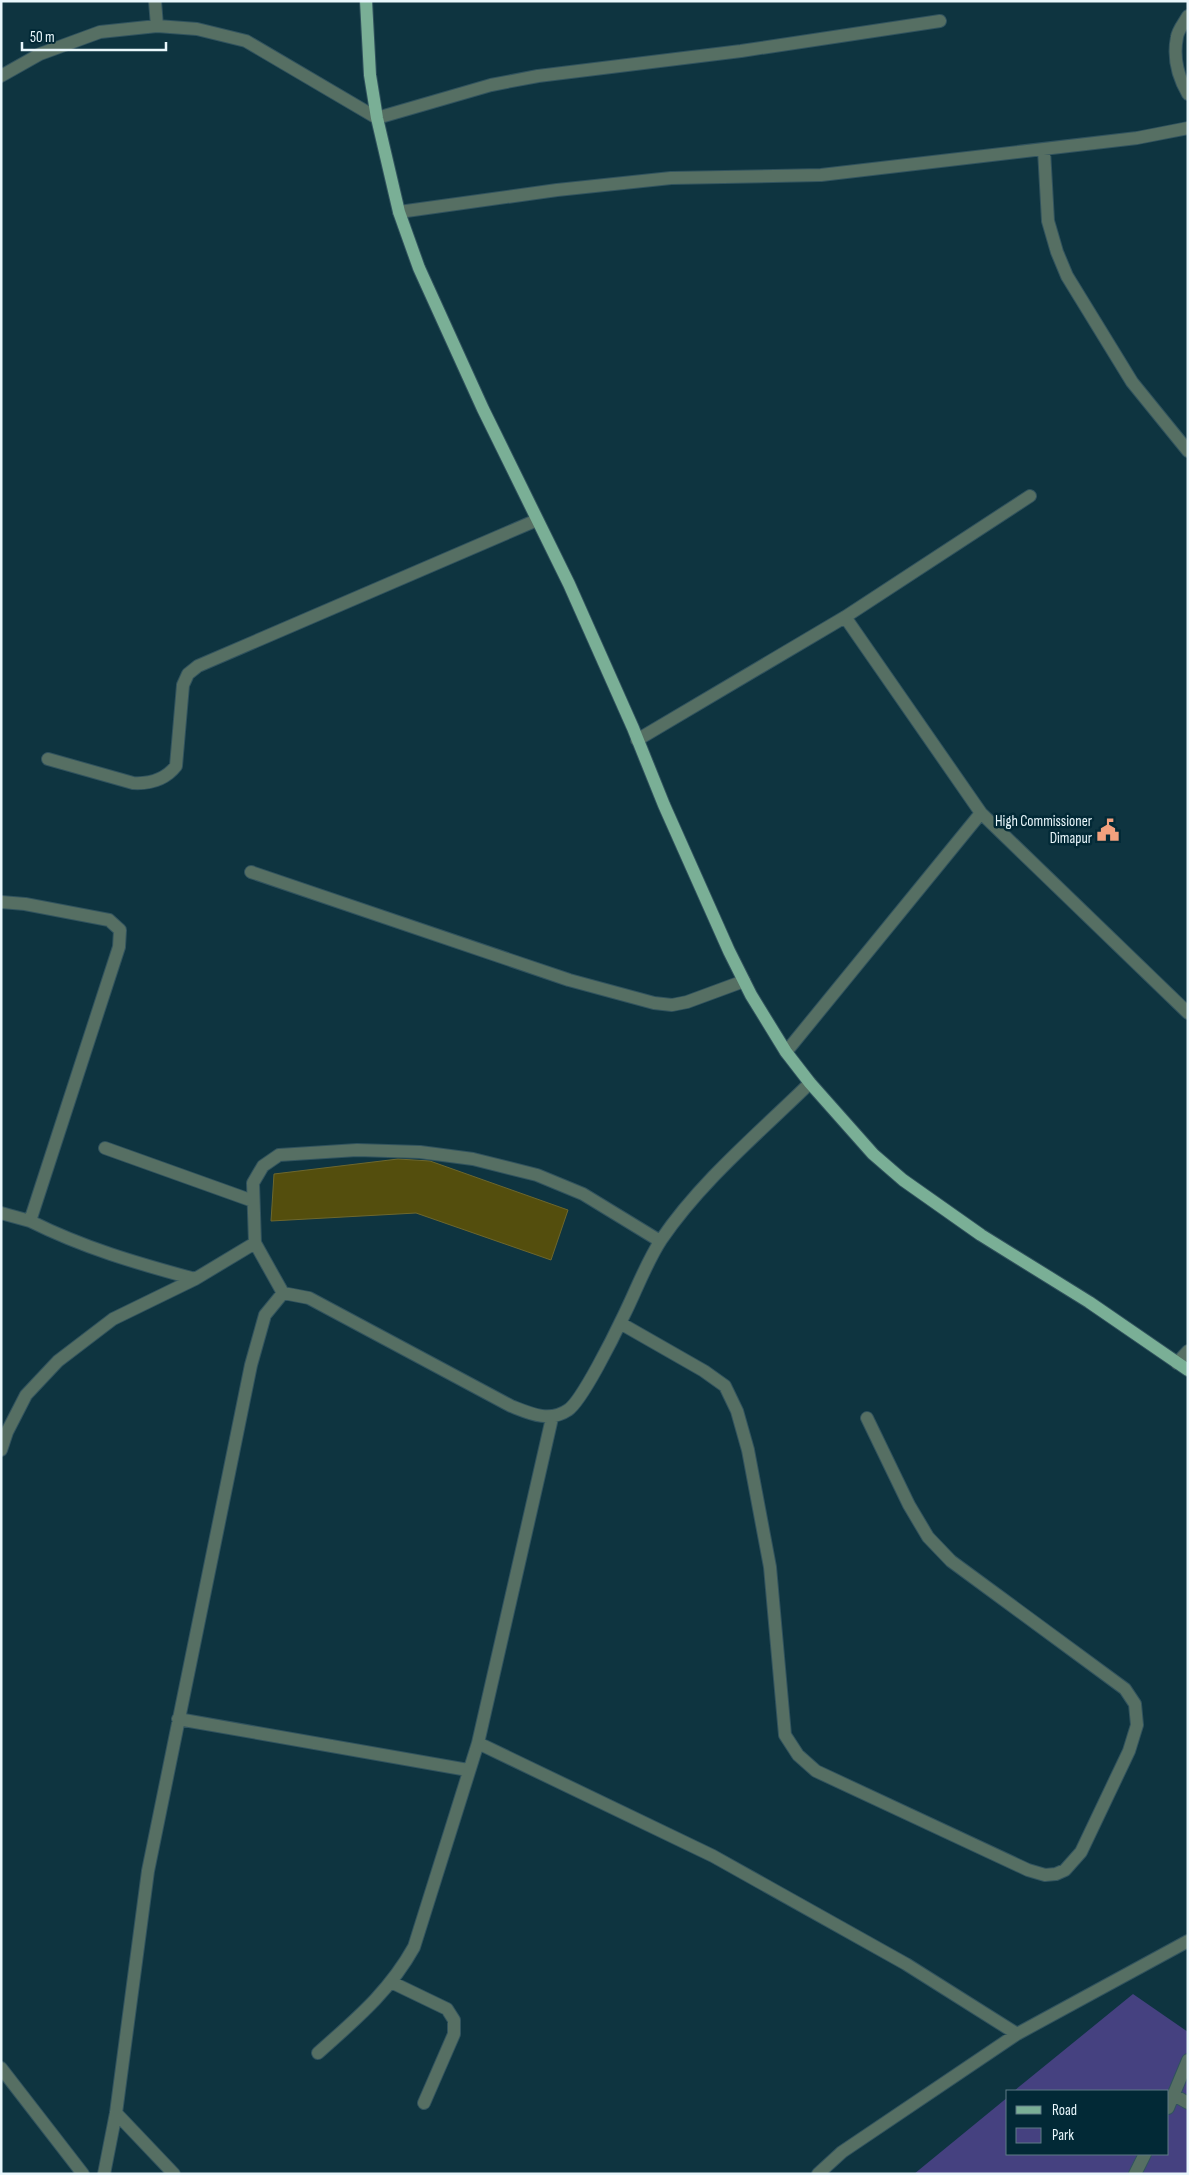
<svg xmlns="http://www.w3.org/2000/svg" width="1189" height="2175" font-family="'Sofia Sans Condensed',sans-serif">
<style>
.green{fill:#454180}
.building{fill:#544e0d;stroke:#6d672d}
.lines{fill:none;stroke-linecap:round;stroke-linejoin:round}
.minor-casing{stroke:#31535e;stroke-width:14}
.major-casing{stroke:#31535e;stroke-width:14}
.minor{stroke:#566f63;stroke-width:12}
.major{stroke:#7aaf96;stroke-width:12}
.labels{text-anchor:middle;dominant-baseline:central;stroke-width:5;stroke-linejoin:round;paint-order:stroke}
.poi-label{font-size:15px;fill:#e9f7fc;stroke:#022936;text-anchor:end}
</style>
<rect width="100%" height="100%" fill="#0e3440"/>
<path class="green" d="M1133,1994L1188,2032V2174H914L1008,2097V2154H1168V2091H1014Z"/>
<path class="building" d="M398,1159L430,1161L568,1210L551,1260L416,1213L271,1221L274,1174Z"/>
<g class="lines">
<defs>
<path id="minor" d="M155,1L157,26
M1188,16C1184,23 1178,30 1177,37C1173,57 1178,77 1188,94
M1,76L40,54L100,32L157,26L197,29L246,41L377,118L491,85L538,76L741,51L940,21
M1044,150L1048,221L1057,252L1067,276L1132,382L1188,451
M399,212L557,190L671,178L821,175L1137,138L1188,128
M637,740L845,617L1030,496
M48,759L133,783C150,784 165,780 176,766L183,685L188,674L198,666L537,520
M981,813L1188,1013
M251,872L569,980L654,1003L672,1005L687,1002L744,981
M1,902L25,904L109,920L120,930L119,947L30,1221L1,1213
M786,1052L981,813L845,617
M105,1148L253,1201
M30,1221C84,1248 136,1263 195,1279
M283,1293L255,1243L253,1183L263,1166L279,1155L357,1150L420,1152L473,1159L537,1175L583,1194L660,1241
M620,1323L704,1371L725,1386L737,1411L748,1450L770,1567L785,1735L798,1755L816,1771L1028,1870L1045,1875L1056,1874L1065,1870L1081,1852L1129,1751L1137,1725L1135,1704L1125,1689L951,1561L928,1537L909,1505L867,1418
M1177,1363L1188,1351
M552,1418L478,1743L713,1856L906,1964L1017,2034L1188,1941
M1,1450L7,1432L26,1395L58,1361L113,1319L195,1279L255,1243
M178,1719L468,1770
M391,1982L447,2009L454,2020V2034L424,2103
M318,2053C356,2019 389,1992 414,1947L478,1743
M1,2068L83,2174
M1174,2095L1188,2103
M1168,2108L1188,2060
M116,2113L174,2174
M104,2174L116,2113L148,1871L251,1365L265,1315L283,1293L309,1298L511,1406C529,1413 549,1423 568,1410C582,1401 615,1334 624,1315C636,1291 646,1263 661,1240C701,1181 759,1133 810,1083
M818,2174L842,2152L1017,2034
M1135,2174L1145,2154"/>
<path id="major" d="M366,1L370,75L377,118L399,212L419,268L483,409L569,584L633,728L664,805L729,951L751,995L786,1052L810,1083L873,1154L903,1180L981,1235L1089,1302L1188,1370"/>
</defs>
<use href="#minor" class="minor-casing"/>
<use href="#major" class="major-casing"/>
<use href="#minor" class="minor"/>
<use href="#major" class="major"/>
</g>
<defs>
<symbol id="civic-bare" viewBox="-9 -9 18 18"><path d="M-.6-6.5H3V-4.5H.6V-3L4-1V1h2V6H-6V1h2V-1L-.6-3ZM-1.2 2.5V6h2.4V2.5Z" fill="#f2a17e" stroke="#022936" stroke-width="2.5" paint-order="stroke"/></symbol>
</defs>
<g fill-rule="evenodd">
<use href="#civic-bare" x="1092" y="814" width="32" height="32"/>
</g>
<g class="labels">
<g class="poi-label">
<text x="1092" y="821">High Commissioner<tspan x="1092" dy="17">Dimapur</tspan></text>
</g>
</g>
<rect width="1189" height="2175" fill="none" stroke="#e9f7fc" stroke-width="5"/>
<rect x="1006" y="2090" width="162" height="65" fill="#022936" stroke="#5e7b85"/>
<rect x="1016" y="2106" width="25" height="8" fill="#7aaf96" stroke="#5e7b85"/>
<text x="1052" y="2115" font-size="15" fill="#e9f7fc">Road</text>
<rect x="1016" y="2128" width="25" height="15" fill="#454180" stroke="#5e7b85"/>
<text x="1052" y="2140" font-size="15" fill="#e9f7fc">Park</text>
<path d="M22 42v8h144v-8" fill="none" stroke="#e9f7fc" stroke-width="2.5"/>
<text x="30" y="42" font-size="15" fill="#e9f7fc" stroke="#022936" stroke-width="4" paint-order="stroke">50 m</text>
</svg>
